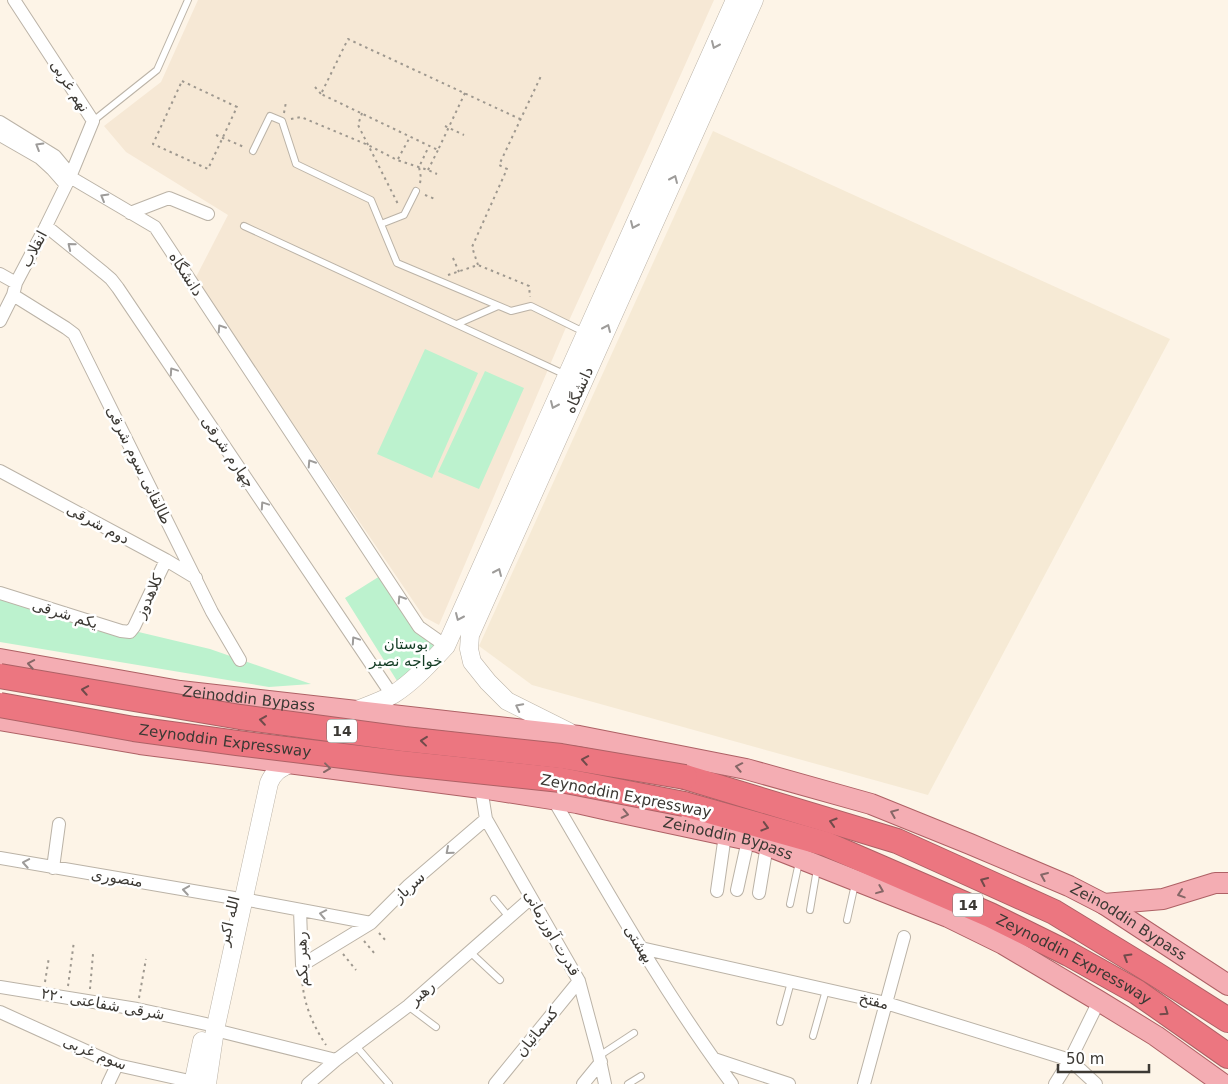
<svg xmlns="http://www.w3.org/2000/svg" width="1228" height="1084" font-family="'DejaVu Sans','Noto Naskh Arabic',sans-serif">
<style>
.built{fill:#f6e8d5}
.industrial{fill:#f6ead5}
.green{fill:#bcf2ce}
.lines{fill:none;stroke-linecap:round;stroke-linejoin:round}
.lane-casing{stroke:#bbb3a7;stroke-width:8}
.street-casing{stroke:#bbb3a7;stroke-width:14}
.secondary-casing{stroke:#bbb3a7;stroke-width:19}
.primary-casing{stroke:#ae6165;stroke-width:22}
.highway-casing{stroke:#ae6165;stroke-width:26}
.path{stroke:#9e988f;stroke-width:2;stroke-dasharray:2.5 4;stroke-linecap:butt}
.lane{stroke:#fff;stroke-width:6}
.street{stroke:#fff;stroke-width:12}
.secondary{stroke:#fff;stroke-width:18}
.primary{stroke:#f4adb3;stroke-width:20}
.highway{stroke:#ec7680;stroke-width:24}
.highway-bridge-casing{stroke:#ae6165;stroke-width:26;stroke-linecap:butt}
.path-bridge{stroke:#9e988f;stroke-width:2;stroke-dasharray:2.5 4;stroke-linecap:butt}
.highway-bridge{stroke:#ec7680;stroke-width:24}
.oneway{stroke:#9e9c9a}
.oneway2{stroke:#866767}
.oneway3{stroke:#714b4b}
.labels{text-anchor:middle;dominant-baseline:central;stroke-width:5;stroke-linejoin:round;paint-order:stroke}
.shield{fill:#fff;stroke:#767471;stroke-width:1}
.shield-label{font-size:14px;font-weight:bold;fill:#3c3934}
.street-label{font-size:15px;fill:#3c3934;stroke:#fff}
.park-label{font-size:15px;fill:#153d26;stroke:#fff}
</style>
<rect width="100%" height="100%" fill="#fdf4e7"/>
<path class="built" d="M198,0H714L648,148L567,325L439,625L424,617L195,279L228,215L126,152L104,126L161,82Z"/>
<path class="industrial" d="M713,131L1170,339L928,795L532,685L479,646Z"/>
<path class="green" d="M425,349L478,373L432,478L377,454Z
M485,371L524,388L479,489L438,472Z
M380,576L416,632L438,648L399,684L345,598Z
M0,599L210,649L311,684L269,687L0,642Z"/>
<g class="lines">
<defs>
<path id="lane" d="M93,121L157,70L188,0
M253,151L270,116L282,121L296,164L371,200L397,263L511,311L531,306L586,333
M381,224L404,215L416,191
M244,226L566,375
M457,324L498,306
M494,899L509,917
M790,904L799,862
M810,910L817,869
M847,920L855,884
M469,951L500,980
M408,1006L436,1027
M780,1022L791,982
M813,1036L826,990
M356,1046L389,1084
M599,1056L634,1033
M628,1084L641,1076"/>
<path id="street" d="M0,122L55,156L65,168L70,177
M0,135L40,158L52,169L66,185
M70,177L155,227L419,627L446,646
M130,213L169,198L208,214
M46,226L104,273L111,279L118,288L392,695
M0,274L16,283
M13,295L66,328L74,334L212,612L240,660
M0,321L13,295L16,283L46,226L70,177L93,121L14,0
M0,471L166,560L196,578
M0,593L121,631L130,632L134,627L166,560
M481,788L486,819L579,981L599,1056L605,1084
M553,799C610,896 665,994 732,1084
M0,858L234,898
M53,868L59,824
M737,890L748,840
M717,891L725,835
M759,893L767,845
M243,899L371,923
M300,910L302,965L371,923L409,885L486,819
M641,948L886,1003L1070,1060L1096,1084
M0,987L137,1009L206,1024
M0,1012L117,1065L194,1082
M215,1030L336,1060
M714,1059L789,1084
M108,1084L117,1065
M308,1084L336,1060L408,1006L531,898
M495,1084L579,981
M583,1084L601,1062
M864,1084L904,937
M1055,1084L1070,1060L1099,1001"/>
<path id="secondary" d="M354,711C367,706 382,701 394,694C414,681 430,663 446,646L735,0
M569,732L507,701L488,682L472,662L469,649L470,635L754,0
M193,1084L202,1041
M207,1084L215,1030L269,783C274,771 280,769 291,763"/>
<g id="primary">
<path id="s1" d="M0,659L180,691L579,736L746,769L871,804L970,844L1069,886L1104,904L1228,985"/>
<path id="s2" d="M0,720L140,744L481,788L577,803L608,810L758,842L948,917L1003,944L1099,1001L1156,1036L1223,1084"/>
<path d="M1104,904L1163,899L1215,883H1228"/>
</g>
<g id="highway">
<path d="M685,777L897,841L1054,912L1154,973L1228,1020"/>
<path id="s3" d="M684,804L826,844L990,915L1069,954L1137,992L1228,1056"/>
</g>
</defs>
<use href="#lane" class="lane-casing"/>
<use href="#street" class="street-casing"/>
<use href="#secondary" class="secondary-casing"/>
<use href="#primary" class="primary-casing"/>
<use href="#highway" class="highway-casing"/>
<path class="path" d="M182,81L237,107L208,169L153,144Z
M315,87L321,94
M465,93L438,150L321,94L348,39L520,119
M284,113L286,102
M362,113L358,125L399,206
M291,119L301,117L368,145L397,160L428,170L437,174
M216,135L244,147
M398,159L410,137
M428,170L438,150
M420,183L421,178L419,167L429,146
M425,195L435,199
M453,258L459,272
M478,265L472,247L507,169L499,165L541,76
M448,275L478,265L529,286L530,297
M379,933L387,942
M364,941L375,954
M343,954L356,970
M302,977C303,1002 312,1024 326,1045
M45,982L49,957
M68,986L74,941
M90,989L93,954
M139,998L146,959"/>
<use href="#lane" class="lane"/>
<use href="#street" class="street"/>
<use href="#secondary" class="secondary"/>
<use href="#primary" class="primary"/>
<use href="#highway" class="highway"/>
<defs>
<g id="highway-bridge">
<path d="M0,676L240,717L404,739L561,756L685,777"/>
<path id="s4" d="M0,705L134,729L237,743L400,763L561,780L684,804"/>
</g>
</defs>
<use href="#highway-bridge" class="highway-bridge-casing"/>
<path class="path-bridge" d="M445,126L464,135"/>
<use href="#highway-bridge" class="highway-bridge"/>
</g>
<defs><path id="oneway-chevron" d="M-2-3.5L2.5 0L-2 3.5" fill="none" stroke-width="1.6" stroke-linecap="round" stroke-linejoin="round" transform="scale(1.25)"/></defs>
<g class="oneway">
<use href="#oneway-chevron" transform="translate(715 45) rotate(114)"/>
<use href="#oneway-chevron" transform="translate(39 146) rotate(-149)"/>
<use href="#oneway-chevron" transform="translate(674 179) rotate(-66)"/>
<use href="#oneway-chevron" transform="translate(104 197) rotate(-150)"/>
<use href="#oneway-chevron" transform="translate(634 225) rotate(114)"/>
<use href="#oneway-chevron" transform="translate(71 246) rotate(-141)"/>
<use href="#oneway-chevron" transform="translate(221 328) rotate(-123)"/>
<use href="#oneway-chevron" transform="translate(607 328) rotate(-66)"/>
<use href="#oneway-chevron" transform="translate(173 371) rotate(-124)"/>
<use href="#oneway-chevron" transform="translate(554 405) rotate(114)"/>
<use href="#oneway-chevron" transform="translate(311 463) rotate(-123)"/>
<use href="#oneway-chevron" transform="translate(264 505) rotate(-124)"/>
<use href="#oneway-chevron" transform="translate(498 572) rotate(-66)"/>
<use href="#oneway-chevron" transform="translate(401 599) rotate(-123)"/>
<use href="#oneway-chevron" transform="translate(459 617) rotate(114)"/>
<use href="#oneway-chevron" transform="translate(355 640) rotate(-124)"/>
<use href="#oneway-chevron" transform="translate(519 707) rotate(-153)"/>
<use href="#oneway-chevron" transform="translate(449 851) rotate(139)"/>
<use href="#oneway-chevron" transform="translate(26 863) rotate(-170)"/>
<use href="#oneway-chevron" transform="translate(186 890) rotate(-171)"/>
<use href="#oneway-chevron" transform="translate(323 914) rotate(-169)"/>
</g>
<g class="oneway2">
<use href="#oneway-chevron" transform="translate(31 664) rotate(-170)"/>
<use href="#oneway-chevron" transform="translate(739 767) rotate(-169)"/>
<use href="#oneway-chevron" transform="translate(327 768) rotate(7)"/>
<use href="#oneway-chevron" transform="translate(894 813) rotate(-158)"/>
<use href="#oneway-chevron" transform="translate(625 814) rotate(12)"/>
<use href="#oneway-chevron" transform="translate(1044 876) rotate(-157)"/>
<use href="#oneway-chevron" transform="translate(880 890) rotate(22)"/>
<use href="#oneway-chevron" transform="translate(1181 894) rotate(162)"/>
</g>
<g class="oneway3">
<use href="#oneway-chevron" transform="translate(85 690) rotate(-170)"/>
<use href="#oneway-chevron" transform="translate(263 720) rotate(-172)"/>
<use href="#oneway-chevron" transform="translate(424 741) rotate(-174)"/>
<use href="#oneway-chevron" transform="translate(585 760) rotate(-170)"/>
<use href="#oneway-chevron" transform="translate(833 822) rotate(-163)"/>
<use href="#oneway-chevron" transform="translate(765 827) rotate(16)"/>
<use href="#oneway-chevron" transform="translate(984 881) rotate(-155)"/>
<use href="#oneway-chevron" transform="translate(1127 957) rotate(-149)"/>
<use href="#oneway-chevron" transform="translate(1165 1012) rotate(35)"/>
</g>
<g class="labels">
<g class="shield">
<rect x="327" y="719.5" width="30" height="23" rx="4"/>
<rect x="953" y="893.5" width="30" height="23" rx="4"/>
</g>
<g class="shield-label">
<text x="342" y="731">14</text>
<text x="968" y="905">14</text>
</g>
<g class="street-label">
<text transform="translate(70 86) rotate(57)">نهم غربی</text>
<text transform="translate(34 249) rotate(-62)">انقلاب</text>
<text transform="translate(186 274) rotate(57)">دانشگاه</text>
<text transform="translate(579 390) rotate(-66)">دانشگاه</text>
<text transform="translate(228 452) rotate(56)">چهارم شرقی</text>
<text transform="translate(139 465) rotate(64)">طالقانی سوم شرقی</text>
<text transform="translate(98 524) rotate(28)">دوم شرقی</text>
<text transform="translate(149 596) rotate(-65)">کلاهدوز</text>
<text transform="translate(65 614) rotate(17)">یکم شرقی</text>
<text stroke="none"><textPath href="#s1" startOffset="252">Zeinoddin Bypass</textPath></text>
<text stroke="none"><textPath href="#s4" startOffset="228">Zeynoddin Expressway</textPath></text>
<text transform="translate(626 796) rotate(11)">Zeynoddin Expressway</text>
<text stroke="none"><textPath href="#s2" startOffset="738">Zeinoddin Bypass</textPath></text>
<text transform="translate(117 878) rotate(9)">منصوری</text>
<text transform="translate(409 887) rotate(-43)">سرباز</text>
<text transform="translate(229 921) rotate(-77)">الله اکبر</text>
<text stroke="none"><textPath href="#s1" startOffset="1168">Zeinoddin Bypass</textPath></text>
<text transform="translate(552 933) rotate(60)">قدرت آورزمانی</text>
<text transform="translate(639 944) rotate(58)">بهشتی</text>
<text transform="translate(302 959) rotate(-92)">رهبر یکم</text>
<text stroke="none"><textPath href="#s3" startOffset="421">Zeynoddin Expressway</textPath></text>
<text transform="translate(422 993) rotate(-41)">رهبر</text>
<text transform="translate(874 1001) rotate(14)">مفتخ</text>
<text transform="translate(103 1004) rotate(10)">۲۲۰ شرقی شفاعتی</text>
<text transform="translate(537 1032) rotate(-51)">کسمائیان</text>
<text transform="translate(95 1053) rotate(22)">سوم غربی</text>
</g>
<g class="park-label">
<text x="406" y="644">بوستان<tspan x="406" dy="17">خواجه نصیر</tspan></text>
</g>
</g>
<path d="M1058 1064v8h91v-8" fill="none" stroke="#3c3934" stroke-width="2.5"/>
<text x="1066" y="1064" font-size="15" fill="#3c3934" stroke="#ffffff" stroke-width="4" paint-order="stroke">50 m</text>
</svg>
